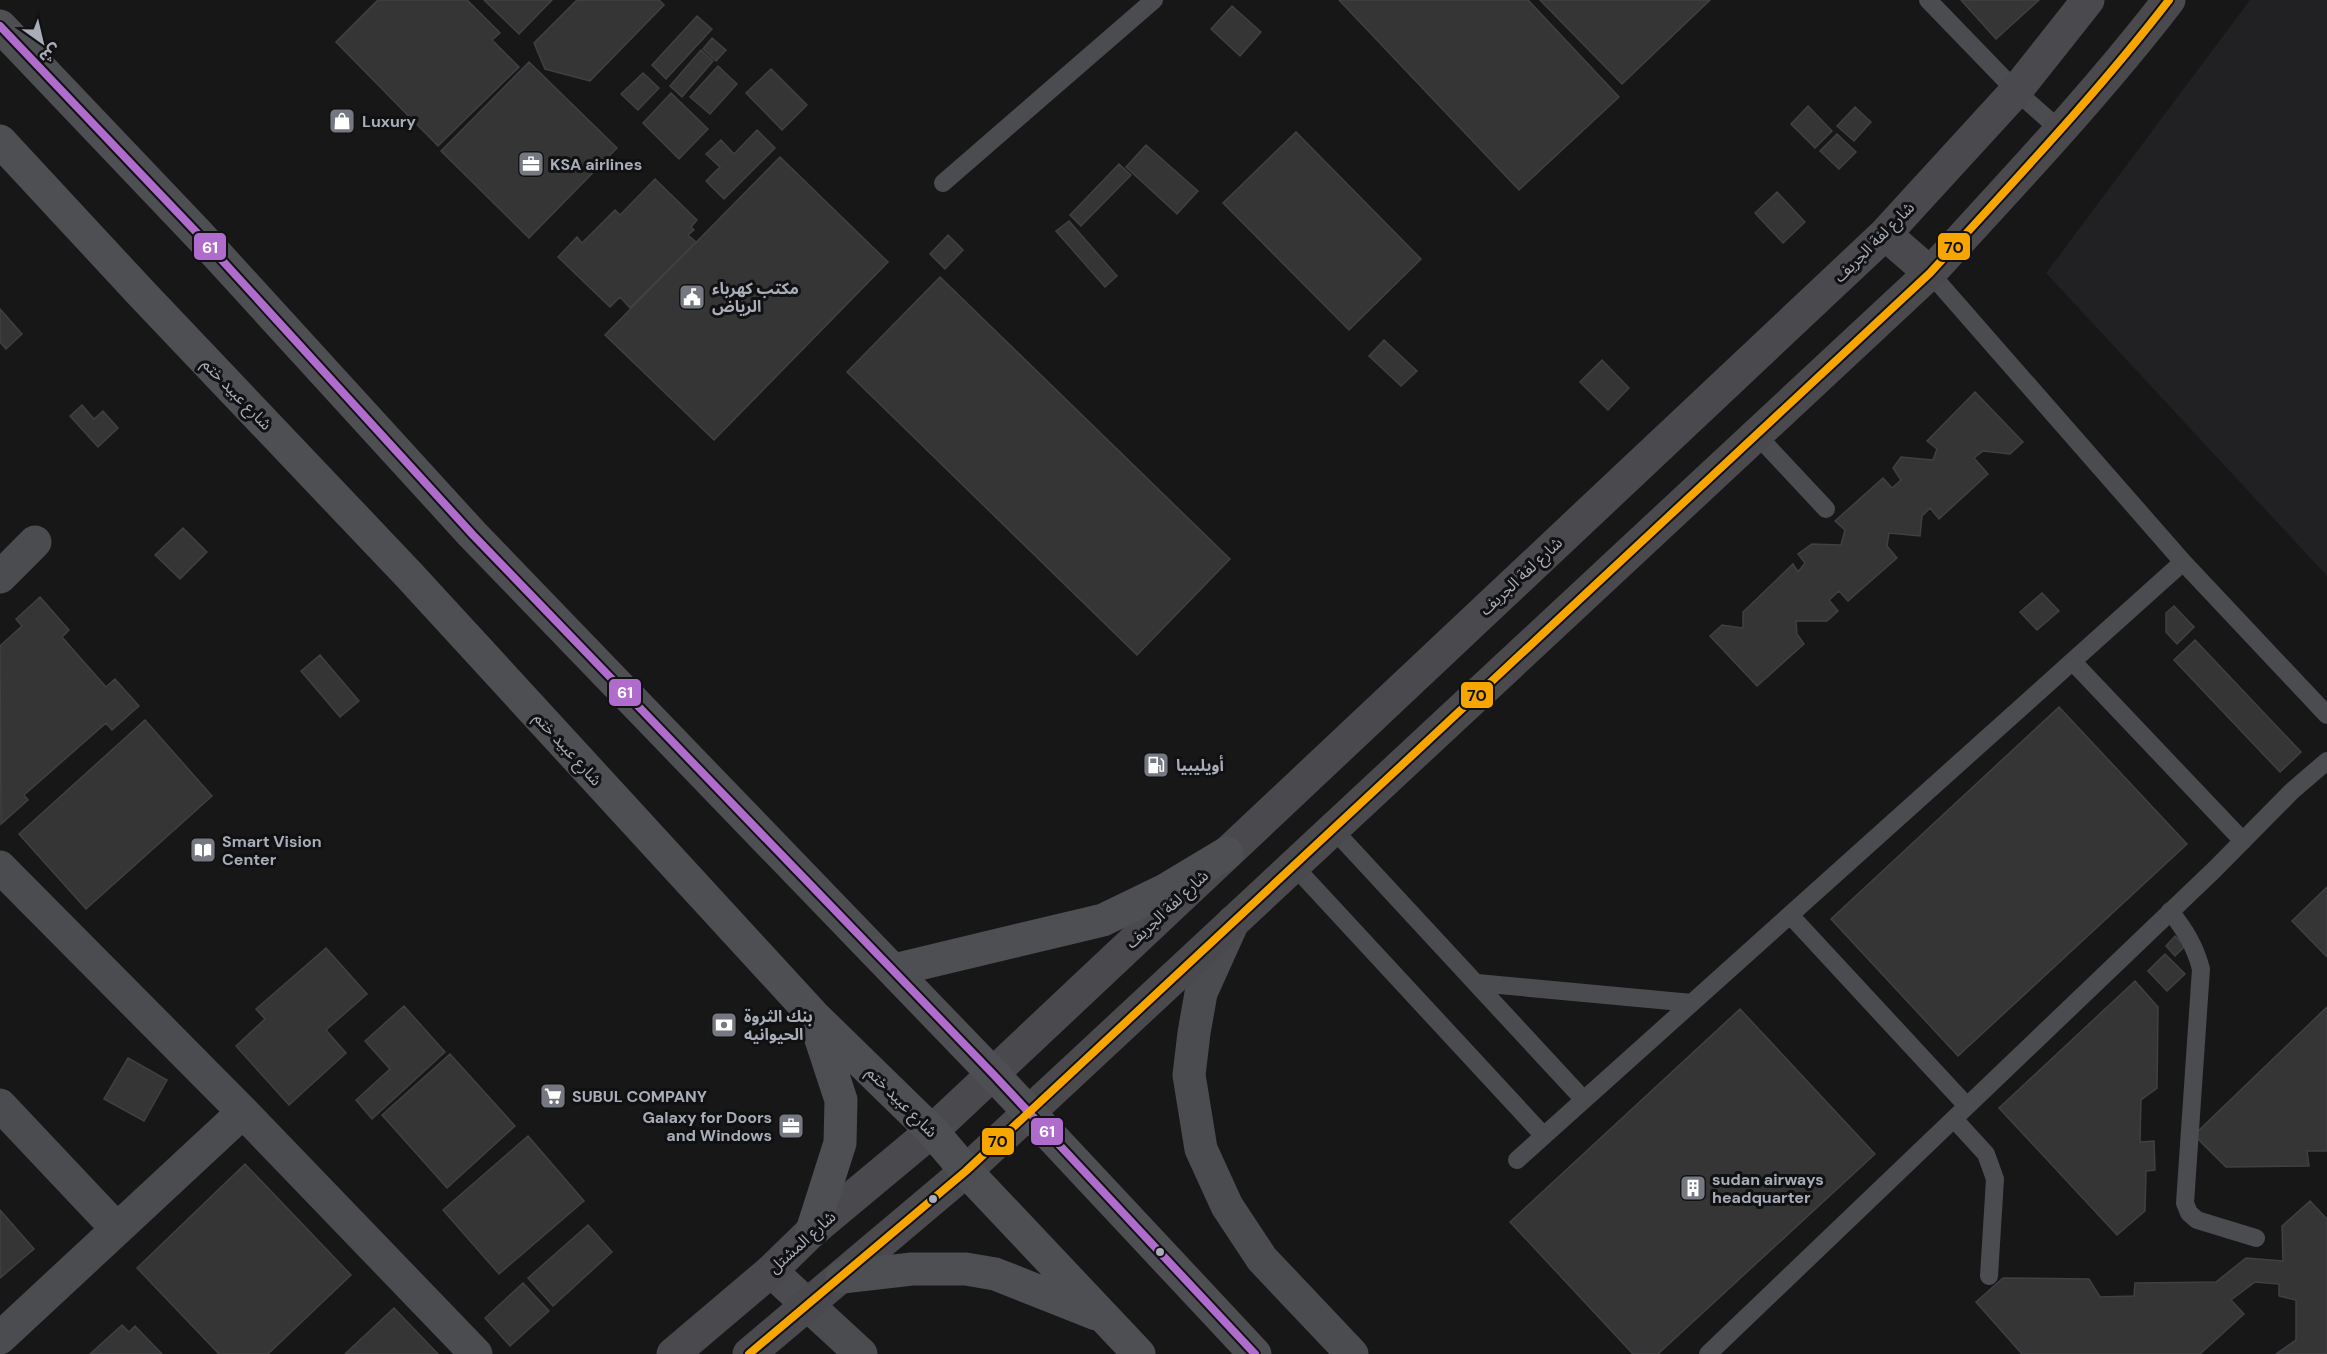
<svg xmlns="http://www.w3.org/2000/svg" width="2327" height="1354" font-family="'DM Sans','Noto Sans Arabic',sans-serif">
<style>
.built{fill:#212123}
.building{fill:#353536;stroke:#3f4043;stroke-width:1.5}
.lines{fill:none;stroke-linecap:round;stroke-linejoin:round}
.service{stroke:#4b4c50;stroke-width:18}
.minor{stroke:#4b4c50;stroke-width:33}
.tertiary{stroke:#4b4c50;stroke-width:33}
.secondary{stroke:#4a4a4e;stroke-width:33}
.primary{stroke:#4d4f52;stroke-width:33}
.bus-1-casing{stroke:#111113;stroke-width:12}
.bus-2-casing{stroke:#111113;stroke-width:12}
.bus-1{stroke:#b06ccc;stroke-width:8}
.bus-2{stroke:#f7a600;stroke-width:8}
.bus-dot{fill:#a8adb8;stroke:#111113;stroke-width:2}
.labels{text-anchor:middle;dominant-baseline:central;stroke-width:6;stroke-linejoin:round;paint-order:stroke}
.poi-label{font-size:16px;font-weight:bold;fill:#a8adb8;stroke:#111113;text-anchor:start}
.street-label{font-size:16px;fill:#a8adb8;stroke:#111113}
.line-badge{stroke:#111113;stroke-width:2}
.badge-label{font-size:16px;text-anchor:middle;font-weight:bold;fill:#fff}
.pale-badge-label{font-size:16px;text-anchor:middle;font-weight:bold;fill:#111}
</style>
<rect width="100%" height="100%" fill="#171717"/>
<path class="built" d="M2250,0H2327V576L2046,273Z"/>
<path class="building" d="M378,0H467L500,33L492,40L519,67L438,146L336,42Z
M484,0H552L519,34Z
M577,0H659L664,5L590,81L545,69L534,43Z
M1339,0H1528L1619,97L1519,190Z
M1540,0H1710L1622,84Z
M1961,0H2039L1996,39Z
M1232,6L1261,32L1240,56L1211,29Z
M697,16L712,29L666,79L652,65Z
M712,38L726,50L716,61L703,49Z
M701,50L713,61L682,97L670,86Z
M529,62L617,148L529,238L441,151Z
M718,66L737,84L710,114L690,97Z
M771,69L807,105L782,130L746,93Z
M643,73L659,88L638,110L621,94Z
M671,93L708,129L679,159L643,123Z
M1808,106L1832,131L1815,148L1791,124Z
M1855,107L1871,122L1854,141L1837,126Z
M757,130L775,148L724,199L706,181L720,167L706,154L721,140L734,154Z
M1296,132L1421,259L1349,330L1223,203Z
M1837,134L1856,152L1839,169L1820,151Z
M1146,145L1198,191L1177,214L1126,167Z
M780,157L888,262L714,440L605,335Z
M1119,164L1131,175L1081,226L1070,215Z
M655,179L697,220L691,227L694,230L688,235L696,242L630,308L620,297L610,307L558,257L577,237L582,243L615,210L620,215Z
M1777,192L1805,222L1783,243L1755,213Z
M1069,221L1117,276L1105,287L1056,231Z
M948,235L963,250L945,269L930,254Z
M940,277L1230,559L1137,655L847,372Z
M0,309L22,334L6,349L0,342Z
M1384,340L1417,371L1401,386L1369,356Z
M1602,360L1629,388L1608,410L1580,382Z
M1975,392L2023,442L2010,454L1983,451L1974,458L1988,474L1939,519L1930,508L1922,516L1920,536L1889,533L1887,546L1897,558L1848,601L1839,591L1829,600L1838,611L1827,621H1796L1797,634L1804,644L1757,686L1710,636L1722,625L1743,628V612L1793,564L1798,572L1805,563L1798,554L1812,544L1841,545L1845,530L1835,521L1883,478L1892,488L1901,480L1893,468L1901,457L1933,460L1937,449L1927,441Z
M82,405L94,419L103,411L118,428L98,447L70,416Z
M183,528L207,552L180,579L155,555Z
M2042,593L2059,611L2037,630L2020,612Z
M40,597L69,630L62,637L106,687L115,679L139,706L112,730L106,723L24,795L28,800L1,824L0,646L22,626L16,619Z
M2174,606L2194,627L2177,644L2166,632V613Z
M2195,640L2301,752L2280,772L2174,660Z
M320,655L359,701L340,717L301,671Z
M2059,707L2187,844L1958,1056L1831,919Z
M145,720L212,796L86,909L19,834Z
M2327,887V957L2292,921Z
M2175,936L2185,946L2175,956L2166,946Z
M326,948L367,994L326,1030L346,1053L289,1105L236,1046L265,1019L256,1009Z
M2165,954L2185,974L2167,991L2148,971Z
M2135,981L2158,1007L2157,1088L2141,1100L2140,1142L2154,1141L2155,1170L2146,1171L2145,1211L2117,1235L1999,1108Z
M404,1006L445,1052L372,1119L356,1100L390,1069L365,1041Z
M2327,1007V1151H2307L2309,1166L2226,1167L2194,1135Z
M1740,1009L1875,1154L1658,1354H1633L1510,1222Z
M450,1054L515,1126L447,1188L382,1115Z
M128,1058L167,1080L144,1121L104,1099Z
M528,1136L584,1201L499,1274L443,1210Z
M245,1164L351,1275L268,1354H219L137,1268Z
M2310,1201L2327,1219V1354H2276L2296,1340V1300L2279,1296V1284L2255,1282L2231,1300L2244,1314L2200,1354H2022L1976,1302L2003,1278L2089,1279L2100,1297L2134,1296L2135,1283L2216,1282L2246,1258L2283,1261L2282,1226Z
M0,1210L34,1249L0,1278Z
M588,1225L612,1252L553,1306L528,1278Z
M523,1283L549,1311L510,1346L485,1318Z
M394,1308L438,1354H345Z
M122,1325L129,1332L135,1326L162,1354H90Z"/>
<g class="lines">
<path class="service" d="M1928,0L2016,91L2060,130
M943,183L1154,0
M1930,273L2183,562L2327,715
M1756,434L1826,509
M2073,662L2243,841
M1333,829L1584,1100
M1294,866L1544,1136
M2170,911C2185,930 2195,946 2201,969L2185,1203L2189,1213L2197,1220L2256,1238
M1790,915L1967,1106
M1477,983L1692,1003
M1954,1119L1986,1154L1995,1179L1989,1276
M1517,1160L2183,562
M1708,1354L2215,869L2292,791L2327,761"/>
<path class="minor" d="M0,577L35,542
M0,867L243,1112L476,1354
M0,1105L117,1229
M771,1271L861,1354
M0,1338L243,1112"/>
<path class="tertiary" d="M1233,922L1201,993L1194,1033L1189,1075L1201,1149L1227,1206L1262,1259L1352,1354"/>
<path class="secondary" d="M1885,234L1930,273
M673,1354L771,1271L812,1231L932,1131L1885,234L2016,91L2088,0
M749,1354L966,1171L1930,273C2011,184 2095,96 2169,0"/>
<path class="primary" d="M0,26L199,235L473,535L993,1074L1255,1354
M0,141L142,294L409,575L814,1016L932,1131L966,1171L1139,1354
M894,970L1103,920L1167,889L1227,853
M812,1231L840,1143L841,1100L815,1021
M842,1277L912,1269H966L995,1274L1096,1314"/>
<defs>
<path id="bus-1" d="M0,26L199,235L473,535L993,1074L1255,1354"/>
<path id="bus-2" d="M749,1354L966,1171L1930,273C2011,184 2095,96 2169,0"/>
</defs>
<use href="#bus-1" class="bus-1-casing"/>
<use href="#bus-2" class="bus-2-casing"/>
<use href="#bus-1" class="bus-1"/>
<use href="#bus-2" class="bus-2"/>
</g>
<defs>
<symbol id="shop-square" viewBox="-11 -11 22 22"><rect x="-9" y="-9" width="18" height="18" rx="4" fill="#757880" stroke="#111113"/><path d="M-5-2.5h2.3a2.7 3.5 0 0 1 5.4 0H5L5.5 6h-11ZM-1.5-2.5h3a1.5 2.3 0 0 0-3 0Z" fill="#fff"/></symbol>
<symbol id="office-square" viewBox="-11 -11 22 22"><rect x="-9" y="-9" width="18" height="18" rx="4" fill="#757880" stroke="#111113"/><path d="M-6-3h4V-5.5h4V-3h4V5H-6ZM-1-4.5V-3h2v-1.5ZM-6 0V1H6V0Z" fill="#fff"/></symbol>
<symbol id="civic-square" viewBox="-11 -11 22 22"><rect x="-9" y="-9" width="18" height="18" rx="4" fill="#757880" stroke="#111113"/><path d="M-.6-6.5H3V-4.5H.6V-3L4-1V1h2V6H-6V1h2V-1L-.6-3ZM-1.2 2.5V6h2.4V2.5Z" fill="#fff"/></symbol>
<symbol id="fuel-square" viewBox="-11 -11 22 22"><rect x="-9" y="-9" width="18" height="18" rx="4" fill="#757880" stroke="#111113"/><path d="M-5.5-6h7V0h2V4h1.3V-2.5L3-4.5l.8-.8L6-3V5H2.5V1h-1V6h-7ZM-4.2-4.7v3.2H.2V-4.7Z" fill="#fff"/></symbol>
<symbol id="library-square" viewBox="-11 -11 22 22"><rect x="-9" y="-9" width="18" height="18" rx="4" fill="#757880" stroke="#111113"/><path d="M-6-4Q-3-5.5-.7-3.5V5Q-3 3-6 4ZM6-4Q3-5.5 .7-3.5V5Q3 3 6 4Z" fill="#fff"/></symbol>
<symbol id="bank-square" viewBox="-11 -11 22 22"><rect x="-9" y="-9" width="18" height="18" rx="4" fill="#757880" stroke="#111113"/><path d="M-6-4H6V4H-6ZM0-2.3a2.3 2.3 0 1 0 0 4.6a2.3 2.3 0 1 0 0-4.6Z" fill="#fff"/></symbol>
<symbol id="supermarket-square" viewBox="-11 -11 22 22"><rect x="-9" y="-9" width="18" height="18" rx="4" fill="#757880" stroke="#111113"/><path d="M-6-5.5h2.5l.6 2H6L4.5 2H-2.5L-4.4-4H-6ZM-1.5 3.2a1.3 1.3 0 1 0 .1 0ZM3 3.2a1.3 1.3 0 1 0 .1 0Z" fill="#fff"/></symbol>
<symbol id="building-square" viewBox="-11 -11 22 22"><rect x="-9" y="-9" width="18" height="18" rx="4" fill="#757880" stroke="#111113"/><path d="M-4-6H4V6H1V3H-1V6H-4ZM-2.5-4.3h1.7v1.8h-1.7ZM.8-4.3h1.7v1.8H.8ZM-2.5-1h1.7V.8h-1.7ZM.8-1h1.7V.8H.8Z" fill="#fff"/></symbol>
</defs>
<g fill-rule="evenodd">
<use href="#shop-square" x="327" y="106" width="30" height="30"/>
<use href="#office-square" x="516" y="149" width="30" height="30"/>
<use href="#civic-square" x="677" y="282" width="30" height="30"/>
<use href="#fuel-square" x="1141" y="750" width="30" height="30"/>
<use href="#library-square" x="188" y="835" width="30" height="30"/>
<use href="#bank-square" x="709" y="1010" width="30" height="30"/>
<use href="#supermarket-square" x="538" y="1081" width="30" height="30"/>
<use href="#office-square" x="776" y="1111" width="30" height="30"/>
<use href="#building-square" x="1678" y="1173" width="30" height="30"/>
</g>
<g class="bus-dot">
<circle cx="933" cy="1199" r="5"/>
<circle cx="1160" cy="1252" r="5"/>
</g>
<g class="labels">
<g class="poi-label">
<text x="362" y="121">Luxury</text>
<text x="550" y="164">KSA airlines</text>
<text x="712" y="288">مكتب كهرباء<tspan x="712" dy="18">الرياض</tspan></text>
<text x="1176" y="765">أويليبيا</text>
<text x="222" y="841">Smart Vision<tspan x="222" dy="18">Center</tspan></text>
<text x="744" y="1016">بنك الثروة<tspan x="744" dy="18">الحيوانيه</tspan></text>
<text x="572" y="1096">SUBUL COMPANY</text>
<text x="772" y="1117" text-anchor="end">Galaxy for Doors<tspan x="772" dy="18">and Windows</tspan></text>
<text x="1712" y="1179">sudan airways<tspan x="1712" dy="18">headquarter</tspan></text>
</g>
<g class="street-label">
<text transform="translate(1874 242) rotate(-45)">شارع لفة الجريف</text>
<text transform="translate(237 394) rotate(46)">شارع عبيد ختم</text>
<text transform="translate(1521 576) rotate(-43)">شارع لفة الجريف</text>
<text transform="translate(568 749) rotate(48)">شارع عبيد ختم</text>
<text transform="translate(1167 909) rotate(-43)">شارع لفة الجريف</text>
<text transform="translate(902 1102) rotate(45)">شارع عبيد ختم</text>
<text transform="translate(802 1242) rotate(-42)">شارع المشتل</text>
</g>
</g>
<g class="line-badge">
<rect x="1937" y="232" width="34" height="29" rx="6" fill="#f7a600"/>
<rect x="193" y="232" width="34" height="29" rx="6" fill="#b06ccc"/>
<rect x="608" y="678" width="34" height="29" rx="6" fill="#b06ccc"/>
<rect x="1460" y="681" width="34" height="28" rx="6" fill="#f7a600"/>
<rect x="1030" y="1117" width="34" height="29" rx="6" fill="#b06ccc"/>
<rect x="981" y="1127" width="34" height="29" rx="6" fill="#f7a600"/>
</g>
<g class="badge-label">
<text x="210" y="253">61</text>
<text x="625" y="698">61</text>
<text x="1047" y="1137">61</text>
</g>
<g class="pale-badge-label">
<text x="1954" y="253">70</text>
<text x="1477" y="701">70</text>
<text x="998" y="1147">70</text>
</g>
<g transform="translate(42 42) rotate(146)" stroke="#111113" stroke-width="4.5" paint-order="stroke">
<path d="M0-4.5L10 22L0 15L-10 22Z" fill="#a8adb8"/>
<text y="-9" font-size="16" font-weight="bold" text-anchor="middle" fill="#a8adb8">ش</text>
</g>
</svg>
